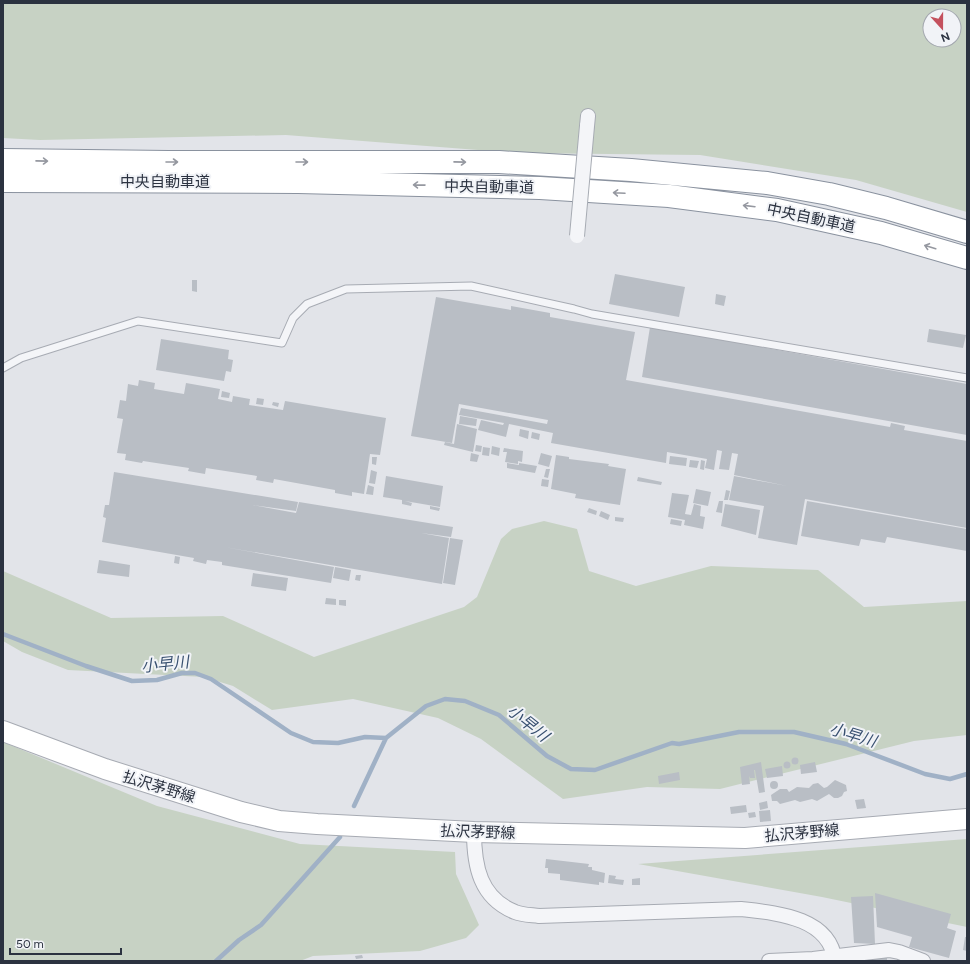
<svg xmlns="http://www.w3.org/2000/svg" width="970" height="964" font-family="Figtree,'Noto Sans JP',sans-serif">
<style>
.green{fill:#c7d2c4;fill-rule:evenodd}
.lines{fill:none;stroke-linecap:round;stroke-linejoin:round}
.stream{stroke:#a0b1c6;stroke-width:4.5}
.building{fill:#b9bec5}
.service-casing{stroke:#a7abb3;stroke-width:9}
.minor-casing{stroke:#a7abb3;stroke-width:16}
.secondary-casing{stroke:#a7abb3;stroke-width:22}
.motorway-casing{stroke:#8a929f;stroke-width:24}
.service{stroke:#f4f5f8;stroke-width:7}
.minor{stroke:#f4f5f8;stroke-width:14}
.secondary{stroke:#fff;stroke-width:20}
.motorway{stroke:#fff;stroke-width:22}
.minor-bridge-casing{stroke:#a7abb3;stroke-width:16;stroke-linecap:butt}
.minor-bridge{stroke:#f4f5f8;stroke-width:14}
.oneway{stroke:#9598a0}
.labels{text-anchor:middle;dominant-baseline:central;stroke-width:4;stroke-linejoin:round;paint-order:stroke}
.street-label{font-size:15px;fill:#2b3240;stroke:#f1f3f7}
.water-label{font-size:16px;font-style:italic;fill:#385070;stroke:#f1f3f7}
</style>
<rect width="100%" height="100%" fill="#e2e4e9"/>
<path class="green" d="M3,3H967V212L856,180L700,155L518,153L286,135L40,140L3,138ZM930,16H954V40H930Z
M544,521L577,529L589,571L636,586L711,566L818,570L864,607L967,601V735L914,741L720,789L647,787L563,799L481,739L438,718L353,699L272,710L233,686L204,677L68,670L22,652L3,641V571L111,618L223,616L314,657L464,607L477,597L501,539L512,529Z
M3,742L157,806L300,844L455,852L456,874L479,925L466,938L420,951L313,956L300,961H3Z
M967,839V927L822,897L638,864Z"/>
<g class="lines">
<path class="stream" d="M3,634L86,666L132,681L157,680L182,673H195L211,679L291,733L313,742L338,743L365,737L386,738L426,706L445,699L465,701L499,715L547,756L571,769L595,770L672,743L679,744L739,732H794L846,744L925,774L950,779L967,774
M354,806L386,738
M216,961L239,940L261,925L340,837"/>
</g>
<path class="building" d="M615,274L685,287L679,317L609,304Z
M192,280H197V292L192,291Z
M716,294L726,296L724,306L715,304Z
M436,297L511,310V306L550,313V317L635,332L626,380L890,427L891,423L905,426L904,430L967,441V528L805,499L797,545L758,538L764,506L729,500L734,476L787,486L734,475L738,454L732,453L729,470L719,469L722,451L717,450L714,470L705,468L707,459L667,452L666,463L551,443L553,433L509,424L506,437L478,430L481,420L503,425L504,423L459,415L461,408L547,424L548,420L459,404L452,443L411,436Z
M650,327L967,384V435L642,377Z
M929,329L966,335L963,348L927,342Z
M161,339L229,350L228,359L233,360L231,372L226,371L224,381L156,370Z
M139,380L155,383L154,389L184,394L186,383L220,389L218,399L232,402L233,396L250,399L249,405L283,410L285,401L386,418L380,455L370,454L364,494L352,492V496L335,493V490L274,479L273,483L256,480L257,476L206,468L205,474L188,471L189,468L143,461L142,463L125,460L126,454L117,453L123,419L117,418L120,400L126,401L128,384L138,386Z
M222,391L230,393L229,398L221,397Z
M257,398L264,399L263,405L256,404Z
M273,402L279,403L278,407L272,405Z
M460,416L477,419L476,426L459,424Z
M457,424L477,429L473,452L444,445L445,442L454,444Z
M520,429L529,431L528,439L519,436Z
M532,432L540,434L539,440L531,438Z
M476,445L482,446L481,452L475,451Z
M492,446L500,448L499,456L491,454Z
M483,447L490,448L489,456L482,455Z
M504,448L523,451L522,462L518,461V464L505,462L507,452H503Z
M471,453L479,455L477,462L470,461Z
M541,453L552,456L549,467L538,464Z
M556,455L569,457V459L609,464L608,466L626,469L620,505L575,498L576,494L551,489Z
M670,456L687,458L686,466L669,464Z
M372,457H377L376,465L372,464Z
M690,460L699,461L697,468L689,467Z
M701,460L705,461L704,470L700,469Z
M507,463L519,465V463L537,466L535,473L507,468Z
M546,469H550L548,478L544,477Z
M371,470L377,472L375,484L369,483Z
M114,472L298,502L296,511L252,505L296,513L299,502L453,527L451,537L421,533L449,538L442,584L224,547L334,567L331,583L222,565V562L207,560L206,564L193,561L194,558L102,542L106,518L103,517L105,505H109Z
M386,476L443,486L440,507L405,501L412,503L411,506L402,504V500L383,497Z
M638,477L662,482L661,485L637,481Z
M542,479L549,480L548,487L541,486Z
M368,485L374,487L373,495L366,494Z
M696,489L711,492L708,506L693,503Z
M726,490L730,491L728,500H724Z
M672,493L689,495L685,514L691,515L694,504L701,506L700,516L705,517L703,529L684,525L685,520L668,517Z
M719,501H723L722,513L716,512Z
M807,501L967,529V551L887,537L885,543L861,539L859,546L801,536Z
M725,504L760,510L756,535L721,526Z
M430,506L440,508L439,511L430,509Z
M589,508L597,511L596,515L587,512Z
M601,511L610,515L608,520L599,516Z
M615,517L624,518L623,522L615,521Z
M671,519L682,521L681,526L670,524Z
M450,538L463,540L455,585L443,583Z
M175,556L180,557L179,564L174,563Z
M99,560L130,565L129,577L97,573Z
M335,567L351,570L349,581L333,578Z
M253,573L288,578L286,591L251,586Z
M356,575H361L360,581L355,580Z
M326,598L336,599V605L325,604Z
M339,600H346V606L339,605Z
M791.5 761a3.5 3.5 0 1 1 7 0a3.5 3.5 0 1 1-7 0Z
M783.5 765a3.5 3.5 0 1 1 7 0a3.5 3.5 0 1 1-7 0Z
M761,762L765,792L759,793L755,770H754L755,778H750L749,776L750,784L742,785L740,767Z
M815,762L817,772L801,774L800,765Z
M782,766L783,776L767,778L765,769Z
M679,772L680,780L659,784L658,776Z
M835,780L846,785L847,791L844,792L842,796L838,798H834L829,794L817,801L812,799L800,802L795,800L780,804L777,801H772L771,795L780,789H787L789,792L797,787L809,788L813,784L818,783L824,788L827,787Z
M770 785a4 4 0 1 1 8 0a4 4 0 1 1-8 0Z
M864,799L866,808L857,809L855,800Z
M767,801L768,808L760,810L759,803Z
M746,805L747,812L731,814L730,807Z
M770,810L771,821L760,822L759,811Z
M755,812L756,817L749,818L748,813Z
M546,859L589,864L588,867H592V870L605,873L604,883L599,882V885L560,880V874L548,873V868H545Z
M609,875L616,876L615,879L624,880L623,885L608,883Z
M640,878V885H632V879Z
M875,893L951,914L947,928L956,931L949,958L909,947L912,937L877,927Z
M873,896L875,944L854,943L851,897Z
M965,937H967V951L963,950Z
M362,955L363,958L356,959L355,956Z
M887,956V961H872V957Z"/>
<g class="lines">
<defs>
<path id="service" d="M3,368L21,358L138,321L282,343L293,318L307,304L346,289L471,286L574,309L592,314L967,378"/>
<path id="minor" d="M587,126L588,116
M474,832C474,866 480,898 515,912C522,915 532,915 539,916L741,909C776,913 830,917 835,961
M769,961L813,959L889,950L899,952L923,961"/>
<path id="secondary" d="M3,731L105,769L241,812L279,821L317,824L474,832L745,838L967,819"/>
<path id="motorway" d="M3,160L168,162H499L631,170L767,183L829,194L886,208L967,232
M3,181L298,182L540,188L669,196L777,210L881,233L967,258"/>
</defs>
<use href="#service" class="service-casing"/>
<use href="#minor" class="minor-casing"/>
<use href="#secondary" class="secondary-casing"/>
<use href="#motorway" class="motorway-casing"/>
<use href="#service" class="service"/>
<use href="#minor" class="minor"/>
<use href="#secondary" class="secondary"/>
<use href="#motorway" class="motorway"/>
<defs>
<path id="minor-bridge" d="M577,236L587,126"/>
</defs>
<use href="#minor-bridge" class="minor-bridge-casing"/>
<use href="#minor-bridge" class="minor-bridge"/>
</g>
<defs><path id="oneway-shaft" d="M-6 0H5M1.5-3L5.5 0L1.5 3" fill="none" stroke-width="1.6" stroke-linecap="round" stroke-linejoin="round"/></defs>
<g class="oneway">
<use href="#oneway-shaft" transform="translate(42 161) rotate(1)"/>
<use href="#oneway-shaft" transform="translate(172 162)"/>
<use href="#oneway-shaft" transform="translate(302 162)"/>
<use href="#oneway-shaft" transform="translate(460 162) rotate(1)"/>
<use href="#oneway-shaft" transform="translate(419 185) rotate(-179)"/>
<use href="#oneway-shaft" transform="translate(619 193) rotate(-177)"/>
<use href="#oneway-shaft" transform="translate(749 206) rotate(-173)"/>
<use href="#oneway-shaft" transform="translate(930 247) rotate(-163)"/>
</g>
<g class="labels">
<g class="street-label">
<text x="165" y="182">中央自動車道</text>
<text transform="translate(489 187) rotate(1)">中央自動車道</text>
<text transform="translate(811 218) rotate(12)">中央自動車道</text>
<text transform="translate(159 787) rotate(17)">払沢茅野線</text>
<text transform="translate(478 832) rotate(2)">払沢茅野線</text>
<text transform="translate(802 833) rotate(-5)">払沢茅野線</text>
</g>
<g class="water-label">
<text transform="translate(165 664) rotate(-6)">小早川</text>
<text transform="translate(528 723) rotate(39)">小早川</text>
<text transform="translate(853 735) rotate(17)">小早川</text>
</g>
</g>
<rect width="970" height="964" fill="none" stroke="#2b3240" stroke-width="8"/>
<g transform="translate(942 28) rotate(159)"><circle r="19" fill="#f1f3f7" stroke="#a2a6ae"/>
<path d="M0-3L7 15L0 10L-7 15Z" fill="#c4515e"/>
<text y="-6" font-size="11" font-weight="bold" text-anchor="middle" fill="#2b3240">N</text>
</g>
<path d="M10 948v6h111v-6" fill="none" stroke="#2b3240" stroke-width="2"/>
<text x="16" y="948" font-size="12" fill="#2b3240" stroke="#f1f3f7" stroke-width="3" paint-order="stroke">50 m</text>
</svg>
